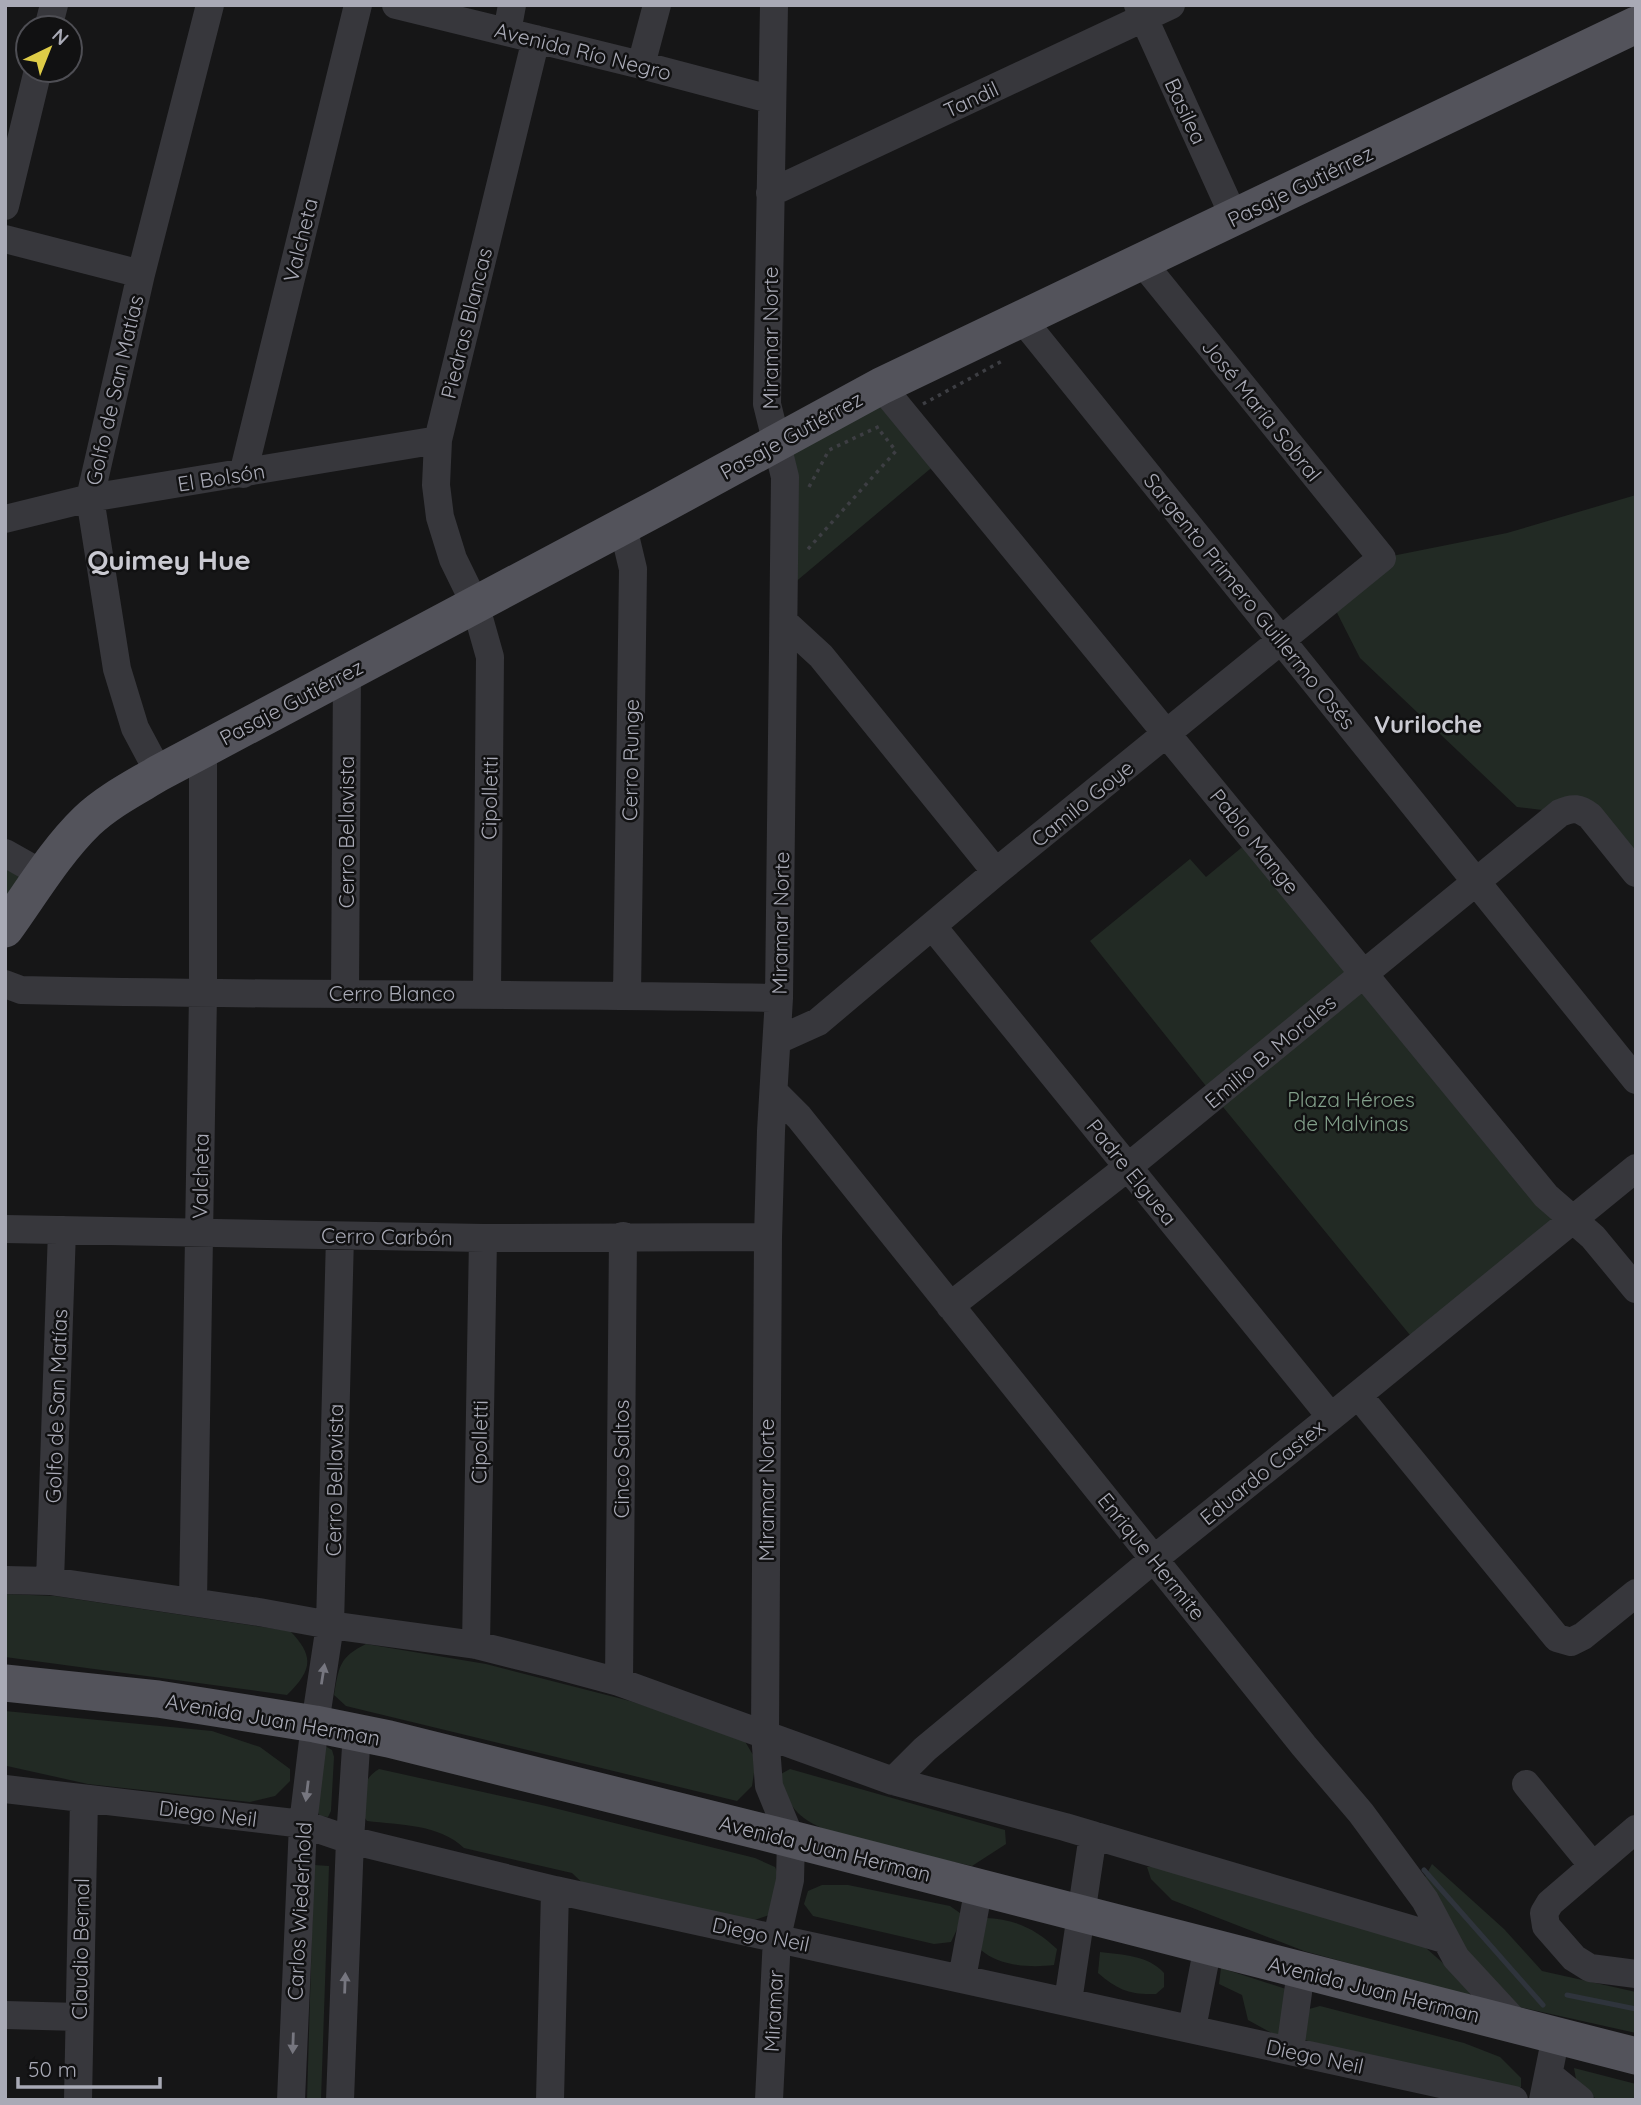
<svg xmlns="http://www.w3.org/2000/svg" width="1641" height="2105" font-family="Quicksand,sans-serif">
<style>
.green{fill:#222a24}
.lines{fill:none;stroke-linecap:round;stroke-linejoin:round}
.stream{stroke:#2f343c;stroke-width:5}
.path{stroke:#3d3e43;stroke-width:3.5;stroke-dasharray:3.5 5;stroke-linecap:butt}
.minor{stroke:#37373c;stroke-width:28}
.major{stroke:#53535b;stroke-width:37}
.oneway{fill:#76767f}
.labels{text-anchor:middle;dominant-baseline:central;stroke-width:5;stroke-linejoin:round;paint-order:stroke}
.street-label{font-size:21px;fill:#a9aab6;stroke:#111112}
.park-label{font-size:21px;fill:#829f8a;stroke:#111112}
.quarter-label{font-size:24px;font-weight:bold;fill:#cacad2;stroke:#111112}
.district-label{font-size:28px;font-weight:bold;fill:#cacad2;stroke:#111112}
</style>
<rect width="100%" height="100%" fill="#161617"/>
<path class="green" d="M880,394L936,464L793,584L783,447Z
M1636,495V873L1590,816L1517,807L1360,658L1331,601L1382,558L1507,533Z
M1252,839L1573,1221L1419,1346L1214,1096L1090,941L1190,859L1206,877Z
M5,864L26,872L5,901Z
M5,1594L55,1596L290,1631C315,1656 312,1671 287,1695L5,1657Z
M366,1644L486,1664L630,1701L743,1738L756,1760L752,1786L737,1801L346,1706L334,1695C339,1667 339,1657 366,1644Z
M5,1711L212,1731L260,1747L290,1769V1781L275,1796L250,1802L88,1784L7,1766L5,1765Z
M325,1746L332,1750L334,1757L331,1811L328,1817L320,1816L316,1809Z
M379,1769L546,1806L755,1858L775,1867L783,1885L775,1913L743,1924L590,1890L572,1873L464,1848C439,1824 400,1825 367,1821L360,1811C363,1793 362,1779 379,1769Z
M790,1769L1005,1830L1006,1844L972,1866C931,1856 825,1841 798,1813C788,1803 782,1787 779,1775Z
M1432,1864L1504,1929L1542,1971L1636,1992V2033L1510,2005L1453,1940L1424,1879Z
M314,1865L329,1866L321,2100H307Z
M1147,1867H1159L1418,1941L1469,1986L1470,1996L1304,1951L1172,1900L1151,1879Z
M822,1885H848L950,1906L960,1913L959,1925L951,1942L934,1944L813,1916L804,1904L808,1891Z
M985,1918C1015,1919 1036,1929 1057,1949L1054,1965C1030,1968 999,1966 981,1950Z
M1100,1952C1123,1955 1148,1955 1164,1973V1987L1156,1994C1130,1995 1118,1990 1098,1973Z
M1221,1968L1286,1989L1289,2025L1277,2036L1248,2020L1242,1995L1219,1984Z
M1320,2006L1464,2043L1500,2057L1521,2078V2087L1510,2090L1304,2040L1302,2011Z
M1574,2068L1636,2084V2100H1597L1576,2079Z"/>
<g class="lines">
<path class="stream" d="M1424,1870L1543,2005
M1567,1995L1636,2009"/>
<path class="path" d="M923,404L1002,361
M809,487L829,450L882,425
M808,549L896,451L877,427"/>
<path class="minor" d="M396,5L641,65L770,99
M1138,5L1234,217
M48,28L54,5
M507,32L512,5
M641,65L657,5
M770,193L1171,5
M5,206L38,70
M5,239L141,274
M1022,319L1636,1080
M881,386L1546,1196L1593,1237L1636,1289
M243,474L358,5
M5,519L90,498L438,440
M623,527L633,569L627,995
M784,622L821,656L996,872
M159,773L135,728L117,669L90,498L141,274L210,5
M5,853L44,875
M933,927L1331,1417
M5,984L21,990C274,996 526,993 779,998
M345,992L347,672
M487,993L490,657L475,604L453,559L440,517L436,485L438,440L536,39
M778,1040L818,1022L996,872L1382,558L1142,262
M774,1092L799,1117L1304,1746L1361,1813L1425,1900L1456,1958L1519,2026
M5,1229L483,1238L768,1237
M950,1306L1128,1167L1560,813C1573,807 1579,808 1590,816L1636,873
M1358,1395L1557,1638L1571,1642L1583,1636L1636,1593
M5,1580L50,1581L259,1612L330,1625L476,1645L552,1664L619,1682L893,1781L1065,1827L1444,1939
M50,1581L62,1230
M193,1602L203,994V750
M476,1645L483,1238
M619,1682L623,1236
M893,1781L925,1749L1154,1559L1331,1417L1636,1168
M1526,1784L1593,1866
M5,1789L303,1824L350,1840L555,1890L1514,2100
M1636,1829L1550,1903L1544,1913L1546,1926L1574,1958L1590,1968L1636,1974
M962,1978L979,1887
M1068,2001L1093,1835
M5,2015L79,2017
M1192,2028L1208,1946
M1290,2050L1301,1971
M1549,2075L1580,2100
M78,2100L84,1799
M291,2100L303,1824L315,1724L330,1625L340,1236
M340,2100L350,1840L357,1732
M550,2100L555,1890
M769,2100L777,1937L790,1880L791,1839L769,1786L765,1733L768,1237L771,1131L779,998L785,477L767,404L774,5
M1543,2100L1556,2036"/>
<path class="major" d="M5,929C31,893 55,852 87,821C108,801 134,788 159,773L659,507L881,386L1636,25
M5,1683L158,1699L315,1724L389,1739L791,1839L1636,2056"/>
</g>
<defs><path id="oneway-solid" d="M-6-.8H1V-3.2L6.5 0L1 3.2V.8H-6Z" transform="scale(1.75)"/></defs>
<g class="oneway">
<use href="#oneway-solid" transform="translate(323 1674) rotate(-81)"/>
<use href="#oneway-solid" transform="translate(307 1791) rotate(97)"/>
<use href="#oneway-solid" transform="translate(345 1983) rotate(-88)"/>
<use href="#oneway-solid" transform="translate(293 2043) rotate(92)"/>
</g>
<g class="labels">
<g class="street-label">
<text transform="translate(583 51) rotate(14)">Avenida Río Negro</text>
<text transform="translate(971 99) rotate(-25)">Tandil</text>
<text transform="translate(1186 111) rotate(65)">Basilea</text>
<text transform="translate(1300 186) rotate(-26)">Pasaje Gutiérrez</text>
<text transform="translate(300 240) rotate(-76)">Valcheta</text>
<text transform="translate(466 323) rotate(-76)">Piedras Blancas</text>
<text transform="translate(770 338) rotate(-90)">Miramar Norte</text>
<text transform="translate(114 390) rotate(-77)">Golfo de San Matías</text>
<text transform="translate(1262 410) rotate(51)">José María Sobral</text>
<text transform="translate(791 435) rotate(-29)">Pasaje Gutiérrez</text>
<text transform="translate(221 477) rotate(-9)">El Bolsón</text>
<text transform="translate(1250 601) rotate(51)">Sargento Primero Guillermo Osés</text>
<text transform="translate(291 702) rotate(-28)">Pasaje Gutiérrez</text>
<text transform="translate(630 760) rotate(-89)">Cerro Runge</text>
<text transform="translate(489 798) rotate(-89)">Cipolletti</text>
<text transform="translate(1082 803) rotate(-39)">Camilo Goye</text>
<text transform="translate(346 832) rotate(-90)">Cerro Bellavista</text>
<text transform="translate(1255 841) rotate(51)">Pablo Mange</text>
<text transform="translate(780 923) rotate(-89)">Miramar Norte</text>
<text x="392" y="993">Cerro Blanco</text>
<text transform="translate(1270 1051) rotate(-40)">Emilio B. Morales</text>
<text transform="translate(1132 1172) rotate(51)">Padre Elguea</text>
<text transform="translate(200 1176) rotate(-89)">Valcheta</text>
<text transform="translate(387 1236) rotate(1)">Cerro Carbón</text>
<text transform="translate(56 1406) rotate(-88)">Golfo de San Matías</text>
<text transform="translate(479 1442) rotate(-89)">Cipolletti</text>
<text transform="translate(621 1459) rotate(-90)">Cinco Saltos</text>
<text transform="translate(1262 1472) rotate(-39)">Eduardo Castex</text>
<text transform="translate(334 1480) rotate(-89)">Cerro Bellavista</text>
<text transform="translate(766 1490) rotate(-90)">Miramar Norte</text>
<text transform="translate(1152 1556) rotate(51)">Enrique Hermite</text>
<text transform="translate(273 1719) rotate(10)">Avenida Juan Herman</text>
<text transform="translate(208 1813) rotate(7)">Diego Neil</text>
<text transform="translate(825 1848) rotate(14)">Avenida Juan Herman</text>
<text transform="translate(299 1911) rotate(-87)">Carlos Wiederhold</text>
<text transform="translate(761 1934) rotate(12)">Diego Neil</text>
<text transform="translate(80 1949) rotate(-89)">Claudio Bernal</text>
<text transform="translate(1374 1989) rotate(14)">Avenida Juan Herman</text>
<text transform="translate(773 2011) rotate(-87)">Miramar</text>
<text transform="translate(1315 2056) rotate(12)">Diego Neil</text>
</g>
<g class="park-label">
<text x="1351" y="1099">Plaza Héroes<tspan x="1351" dy="24">de Malvinas</tspan></text>
</g>
<g class="quarter-label">
<text x="1428" y="724">Vuriloche</text>
</g>
<g class="district-label">
<text x="169" y="559">Quimey Hue</text>
</g>
</g>
<rect width="1641" height="2105" fill="none" stroke="#a9aab6" stroke-width="14"/>
<g transform="translate(49 49) rotate(43)"><circle r="33" fill="#111112" stroke="#4e4e54" stroke-width="2"/>
<path d="M0-5L12 26L0 18L-12 26Z" fill="#decc47"/>
<text y="-10" font-size="19" font-weight="bold" text-anchor="middle" fill="#a9aab6">N</text>
</g>
<path d="M18 2077v10h142v-10" fill="none" stroke="#a9aab6" stroke-width="3.5"/>
<text x="28" y="2077" font-size="21" fill="#a9aab6" stroke="#111112" stroke-width="5" paint-order="stroke">50 m</text>
</svg>
